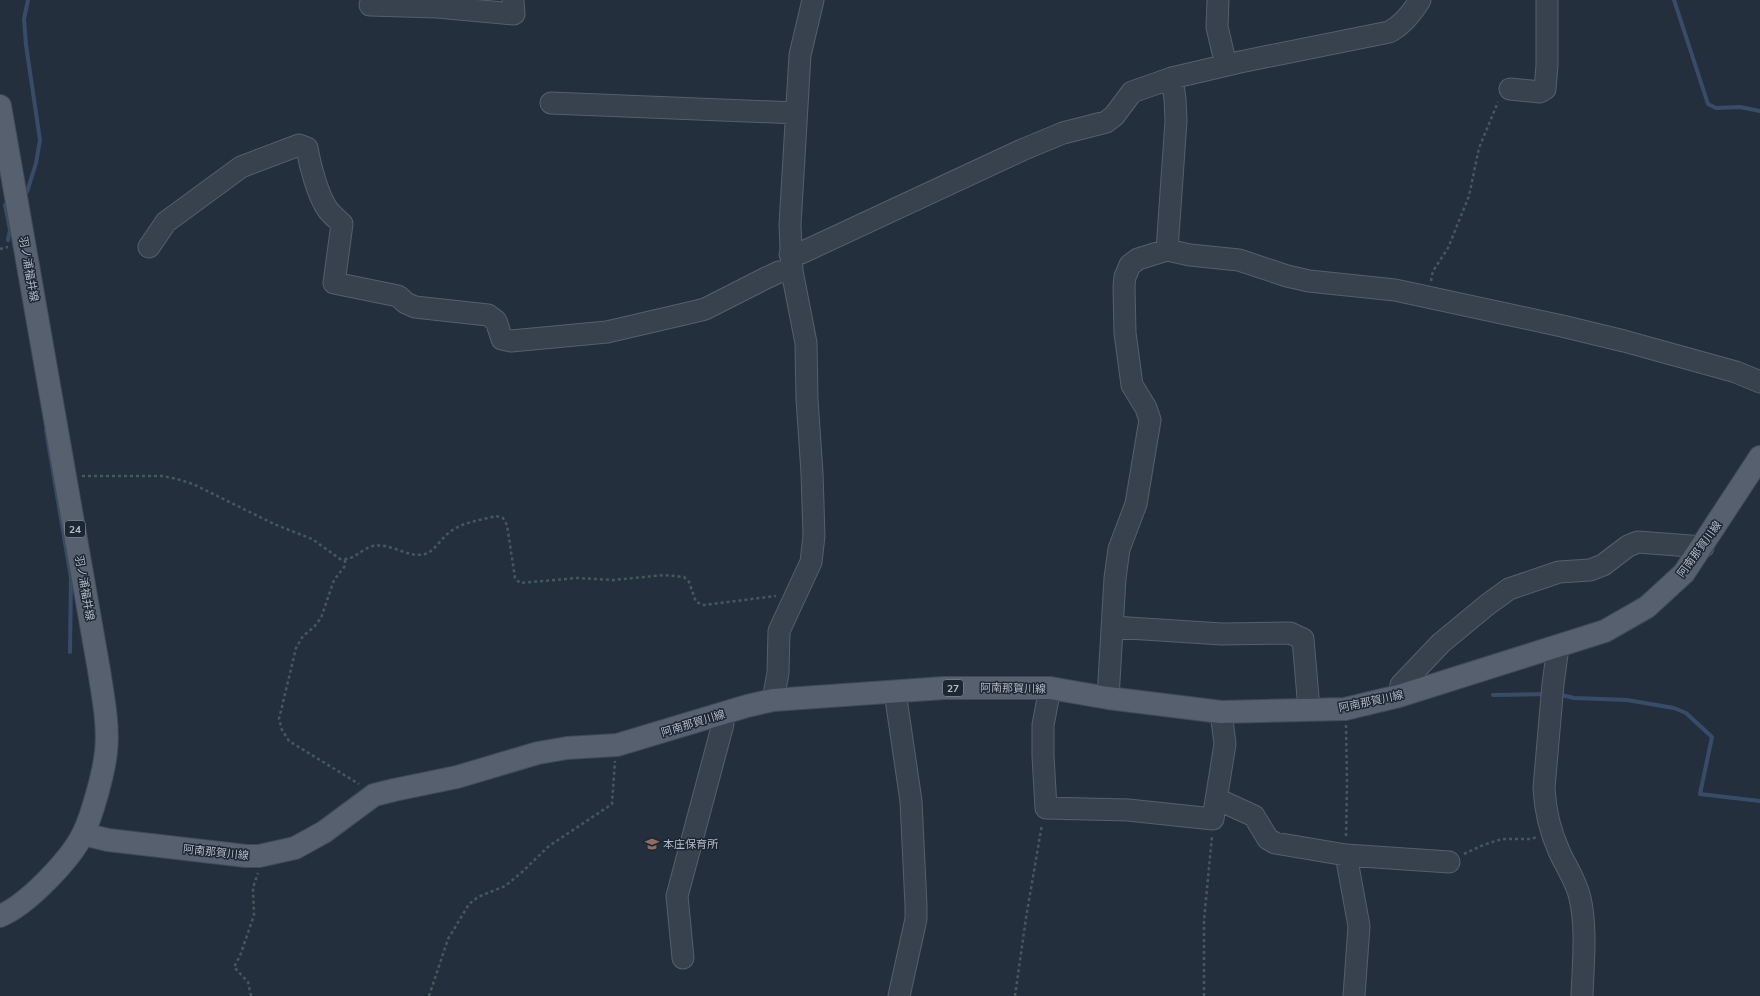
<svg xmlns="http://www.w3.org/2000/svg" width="1760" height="996" font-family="Mulish,'Noto Sans JP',sans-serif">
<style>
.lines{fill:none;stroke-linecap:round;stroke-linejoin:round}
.stream{stroke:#394c67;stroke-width:4}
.minor-casing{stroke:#565f6c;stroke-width:23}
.major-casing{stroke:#414a57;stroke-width:24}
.path{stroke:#44595c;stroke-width:2.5;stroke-dasharray:3 3;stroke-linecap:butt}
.minor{stroke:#38414e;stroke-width:21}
.major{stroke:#56606e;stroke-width:22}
.labels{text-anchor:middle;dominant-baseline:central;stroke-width:3;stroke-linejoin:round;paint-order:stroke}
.shield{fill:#1d2633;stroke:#878f9c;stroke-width:1}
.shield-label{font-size:10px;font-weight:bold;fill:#b4bcc9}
.street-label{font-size:11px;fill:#b4bcc9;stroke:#1d2633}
.poi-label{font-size:11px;fill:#b4bcc9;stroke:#1d2633;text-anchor:start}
</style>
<rect width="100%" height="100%" fill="#242f3e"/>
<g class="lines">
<path class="stream" d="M1674,0L1708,104L1716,108L1740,107L1760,111
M27,192L36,163L40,140L26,45L24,19L28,0
M5,205L10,230L8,240
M46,430L71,578L70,652
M1557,694L1574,698L1627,700L1674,708L1686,713L1712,737L1700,794L1760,801
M1493,695L1547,694"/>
<defs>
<path id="minor" d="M1218,0L1217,27L1226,65
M370,5L437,7L514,14L513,0
M1510,89L1540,92L1545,89L1547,65V0
M551,103L796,113
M149,247L166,222L241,167L299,145L307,148C310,166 318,196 328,210C332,215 337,219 342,224L334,283L398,296L406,303L415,307L488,315L496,321L502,339L511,341L607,332L693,312L705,309L766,278L779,272L792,271
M1167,250L1176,121L1175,99L1172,78
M790,254L801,253L1022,150L1063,133L1106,122L1114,116L1132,92L1172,78L1240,62L1389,32C1403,25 1412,13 1420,0
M1113,627L1222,634L1290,633L1303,639L1309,709
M1558,647L1553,684L1544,788C1545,809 1550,831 1559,851C1566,867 1576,880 1580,898C1587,928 1583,965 1582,996
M1050,688L1043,725V756L1046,808L1128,810L1213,819L1225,744L1221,712
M895,692L911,801L916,906V919L899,996
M1399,696L1401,685L1441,643L1487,605L1509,589L1559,572L1590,570L1603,565L1628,546L1638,542L1703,547
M1108,698L1115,578L1119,549L1136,504L1150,420L1146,408L1132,385L1125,333L1124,286L1125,277L1130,265L1138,259L1167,250L1190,255L1239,260L1287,276L1309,281L1395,290L1562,326L1624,341L1736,372L1760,382
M773,700L778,673L779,631L811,562L814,536L812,473L807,399L806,343L792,271L790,225L800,55L813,0
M1217,799L1254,816L1268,839L1275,843L1346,855L1449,862
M1346,855L1359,926L1354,996
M683,958L677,896L723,724L720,715"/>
<path id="major" d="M0,106L99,670C103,697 109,725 106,752C104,772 92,816 83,834C70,860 27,905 0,916
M83,834L108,840L246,856H259L295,848L324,832L374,795L394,790L457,777L538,753L567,748L617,745L747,706L773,700L944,688H1050L1108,698L1221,712L1345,709L1399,696L1605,631L1647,607L1684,573L1760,457"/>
</defs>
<use href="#minor" class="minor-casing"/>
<use href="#major" class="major-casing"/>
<path class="path" d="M0,249L8,247
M1431,281L1433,271L1448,248L1469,196L1479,148L1498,102
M82,476H162L177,479L193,484L274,524L312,539L340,559C353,561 359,551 370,547C388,540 407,559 425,554C435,551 441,538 450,532C462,522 482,520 496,516L503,518L507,525L515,578L520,583L577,578L614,580L664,575L684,577L689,582L696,602L704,605L776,596
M345,560V566L334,580L321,618L314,627L303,636L296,648L279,719L282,730L289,741L359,784
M1346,725L1347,783L1346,838
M1464,854L1483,845L1502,839H1532L1536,837
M251,996L248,982L234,967L240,956L254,915L253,888L258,873
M429,996L448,939L469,904L478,897L505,886L521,873L549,846L612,804L615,761
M1015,996L1026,918L1042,824
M1204,996V920L1212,836"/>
<use href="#minor" class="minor"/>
<use href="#major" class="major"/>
</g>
<defs>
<symbol id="school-bare" viewBox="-9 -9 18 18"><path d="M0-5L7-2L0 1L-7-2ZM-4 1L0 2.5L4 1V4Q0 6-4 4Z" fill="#8d6e63" stroke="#1d2633" stroke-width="2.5" paint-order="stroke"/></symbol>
</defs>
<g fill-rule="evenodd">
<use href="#school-bare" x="642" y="834" width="20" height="20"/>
</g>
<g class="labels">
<g class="shield">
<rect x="65" y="521" width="20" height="16" rx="3"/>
<rect x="943" y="680" width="20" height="16" rx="3"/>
</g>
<g class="shield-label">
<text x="75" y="529">24</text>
<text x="953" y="688">27</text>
</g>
<g class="street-label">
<text transform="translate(29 269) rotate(80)">羽ノ浦福井線</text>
<text transform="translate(1699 549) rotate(-54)">阿南那賀川線</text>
<text transform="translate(85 588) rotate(80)">羽ノ浦福井線</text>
<text transform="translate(1013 688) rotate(1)">阿南那賀川線</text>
<text transform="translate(1371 701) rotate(-12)">阿南那賀川線</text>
<text transform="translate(693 723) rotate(-17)">阿南那賀川線</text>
<text transform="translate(216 852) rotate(6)">阿南那賀川線</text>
</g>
<g class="poi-label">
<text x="663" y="844">本庄保育所</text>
</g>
</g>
</svg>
